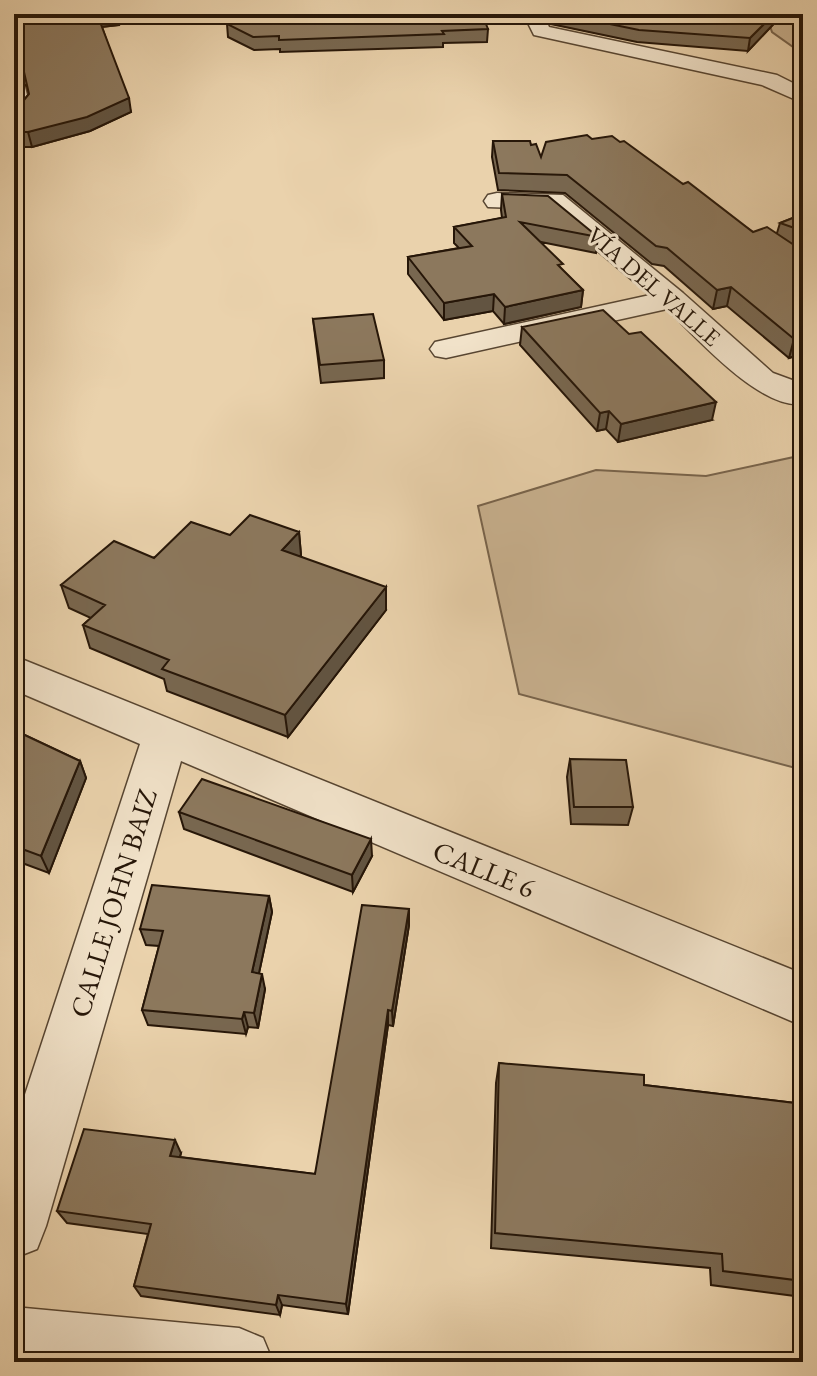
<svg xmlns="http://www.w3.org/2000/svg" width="817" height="1376" font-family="'EB Garamond',serif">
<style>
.green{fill:#c9b290;stroke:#78644c;stroke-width:2}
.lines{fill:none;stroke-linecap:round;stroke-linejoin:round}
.minor-casing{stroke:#574531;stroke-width:3}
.minor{fill:#f1e2c9;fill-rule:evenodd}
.wall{fill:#786750;stroke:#261608;stroke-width:2}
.shaded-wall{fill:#625441;stroke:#261608;stroke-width:2}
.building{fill:#8c785d;stroke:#261608;stroke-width:2}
.labels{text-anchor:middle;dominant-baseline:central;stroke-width:6;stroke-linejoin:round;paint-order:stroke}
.far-street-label{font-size:24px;fill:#261608;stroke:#f1e2c9}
.street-label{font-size:28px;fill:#261608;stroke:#f1e2c9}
</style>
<rect width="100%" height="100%" fill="#ead2ac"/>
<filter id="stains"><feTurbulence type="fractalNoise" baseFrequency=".0025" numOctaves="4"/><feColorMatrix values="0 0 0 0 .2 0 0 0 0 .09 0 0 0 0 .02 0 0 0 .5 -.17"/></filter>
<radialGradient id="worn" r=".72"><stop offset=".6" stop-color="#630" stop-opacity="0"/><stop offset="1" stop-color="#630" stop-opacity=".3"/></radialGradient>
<path class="green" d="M778,14H803V54L772,32L768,20Z
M803,455V770L519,694L478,506L596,470L706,476Z"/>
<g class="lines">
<defs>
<path id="minor" d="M424,14H543L549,27L777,75L803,88V103L762,85L534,35L527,21L417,24L414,20Z
M14,80L25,87L30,107L27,112L14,115Z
M497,193L563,195L683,293L773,373L803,384V404C760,410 696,337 667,309L446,358L435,356L430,349L435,342L650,295L548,209L488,207L484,201L488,195Z
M14,656L803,974V1026L181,761L46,1226L37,1249L14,1258V1128L140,744L14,690Z
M14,1307L239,1328L263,1338L273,1362H14Z"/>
</defs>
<use href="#minor" class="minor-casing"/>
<use href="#minor" class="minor"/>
</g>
<path class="wall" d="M14,14H117L119,25L102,27L131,112L90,131L32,147H14V102L24,100L29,94L27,86L14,79Z
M318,14H396L347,15Z
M545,14H783L748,51L637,42L551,24Z
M267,16L488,29L487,42L443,43V47L280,52V49L254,50L228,37L227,24Z
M592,139L683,184L753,232L777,233L780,223L803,214V249L798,247L803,251V360L798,355L789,358L727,306L713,309L664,266L652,264L565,193L498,190L492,157L493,141L531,145L541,157Z
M502,194L598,237L596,253L541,242L562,270L583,290L581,307L504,324L493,311L444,320L408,274V257L459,248L454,243V227L502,218L501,210Z
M313,319L384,360V378L321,383Z
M522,327L712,420L618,442L606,429L597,431L520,345Z
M299,532L301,555L300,556L386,610L288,737L167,691L164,679L90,648L83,625L91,618L69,608L61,585L230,535Z
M14,730L80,761L86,778L49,873L14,860Z
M570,759L633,807L628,825L571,824L567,777Z
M179,812L372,856L353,892L184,829Z
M269,896L272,912L259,973L265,989L258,1028L248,1027L246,1034L148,1025L142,1010L159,946L146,945L140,929Z
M409,909V925L393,1026L388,1025L348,1314L282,1305L280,1315L141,1296L134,1286L148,1234L67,1223L57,1211L181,1153L180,1157L315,1174Z
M499,1063L644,1085L803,1104V1297L711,1285L710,1268L491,1248L496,1083Z"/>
<path class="shaded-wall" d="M97,14H117L119,25L100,27Z
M774,14H783L748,51L750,38Z
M129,98L131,112L90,131L32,147L28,132Z
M731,287L727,306L713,309L717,290Z
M583,290L581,307L504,324L505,307Z
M494,294L493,311L444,320V303Z
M803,336L798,355L789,358L794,339Z
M716,402L712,420L618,442L621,424Z
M609,411L606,429L597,431L600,413Z
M299,532L301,555L285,573L282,550Z
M386,587V610L288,737L285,715Z
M80,761L86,778L49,873L41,856Z
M371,839L372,856L353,892L352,875Z
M269,896L272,912L256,987L252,972Z
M409,909V925L393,1026L392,1011Z
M262,974L265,989L258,1028L254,1013Z
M388,1010V1025L348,1314L346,1304Z
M244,1012L248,1027L246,1034L242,1019Z
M175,1140L181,1153L176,1168L170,1156Z
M278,1295L282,1305L280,1315L276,1305Z"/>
<path class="building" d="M14,14H97L129,98L87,117L28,132H14V102L24,100L29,94L24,72L14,67Z
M227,14H260L341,21L482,14L488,29L442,31L444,34L279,40V36L253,37L227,24Z
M561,14H774L750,38L639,30Z
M587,135L592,139L612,136L620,142L624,141L683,184L688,182L753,232L767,227L803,251V336L794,339L731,287L717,290L667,248L656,246L567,175L499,173L493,141H530L531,145L536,144L541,157L546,142Z
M502,194L548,196L598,237L520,222L563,264L558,265L583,290L505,307L494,294L444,303L408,257L472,246L454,227L506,217Z
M803,214V231L780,223Z
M603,310L629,334L641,332L716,402L621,424L609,411L600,413L522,327Z
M373,314L384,360L320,365L313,319Z
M250,515L299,532L282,550L386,587L285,715L162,669L169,660L83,625L105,605L61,585L114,541L154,558L191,522L230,535Z
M14,730L80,761L41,856L14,846Z
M570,759L626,760L633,807H574Z
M202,779L371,839L352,875L179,812Z
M152,885L269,896L252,972L262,974L254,1013L244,1012L242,1019L142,1010L163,931L140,929Z
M362,905L409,909L392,1011L388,1010L346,1304L278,1295L276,1305L134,1286L151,1224L57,1211L84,1129L175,1140L170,1156L315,1174Z
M499,1063L644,1075V1085L803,1104V1281L723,1271L722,1254L495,1233Z"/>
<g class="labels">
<g class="far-street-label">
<text transform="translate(654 286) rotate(41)">VÍA DEL VALLE</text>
</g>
<g class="street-label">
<text transform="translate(484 869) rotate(22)">CALLE 6</text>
<text transform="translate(113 903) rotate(-73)">CALLE JOHN BAIZ</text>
</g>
</g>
<rect width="817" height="1376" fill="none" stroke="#ead2ac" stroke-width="48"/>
<rect x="16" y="16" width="785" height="1344" fill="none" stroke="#261608" stroke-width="4"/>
<rect x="24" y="24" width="769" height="1328" fill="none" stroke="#261608" stroke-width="2"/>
<rect width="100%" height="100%" filter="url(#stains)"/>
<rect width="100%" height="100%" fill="url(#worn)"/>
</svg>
